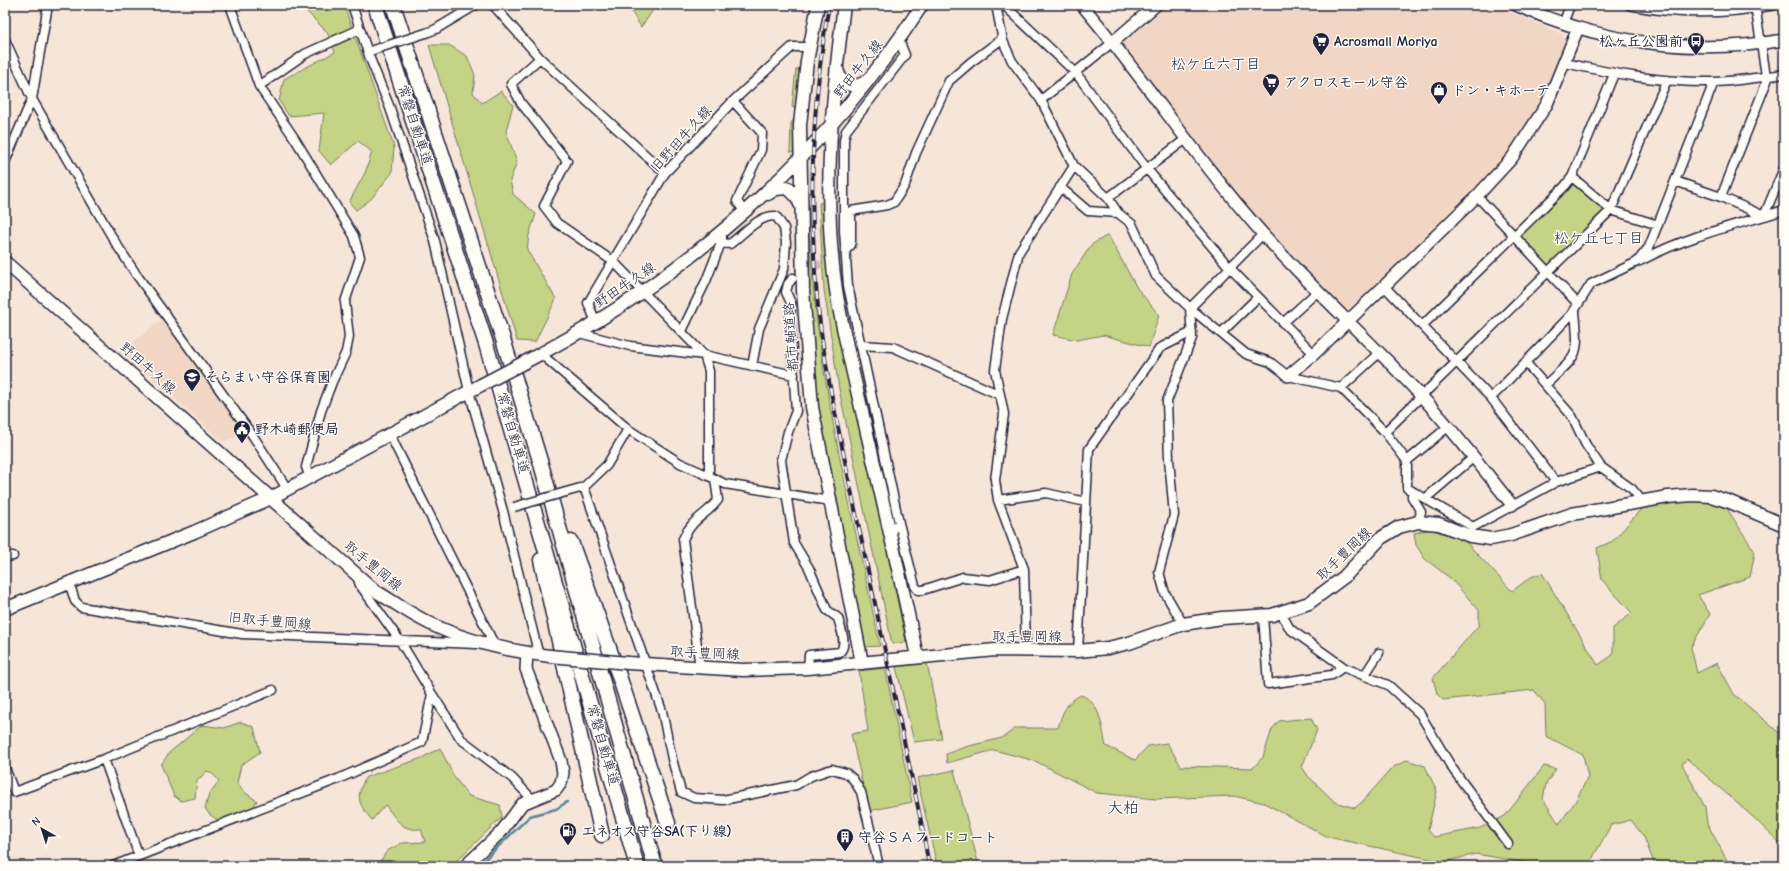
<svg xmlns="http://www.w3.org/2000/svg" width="1789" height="871" font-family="'Comic Neue','Klee One',sans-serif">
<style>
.built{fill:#f1d6c6}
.green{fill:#c5d386;stroke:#747a60}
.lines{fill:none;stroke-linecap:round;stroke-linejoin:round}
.stream{stroke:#59889a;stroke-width:2.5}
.street-tunnel{stroke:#ccbfba;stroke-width:8;stroke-dasharray:8 4;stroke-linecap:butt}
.street-casing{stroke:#22223b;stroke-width:11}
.secondary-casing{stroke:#22223b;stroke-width:14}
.primary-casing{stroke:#22223b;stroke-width:15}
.highway-casing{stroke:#22223b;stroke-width:17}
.street{stroke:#fdfcf7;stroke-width:8}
.secondary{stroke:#fdfcf7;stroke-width:11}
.primary{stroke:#fdfcf7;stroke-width:12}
.highway{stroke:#fdfcf7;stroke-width:14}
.rail-casing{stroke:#22223b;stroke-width:4}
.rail{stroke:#fdfcf7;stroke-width:2.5;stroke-dasharray:8;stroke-linecap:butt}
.street-bridge-casing{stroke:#22223b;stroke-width:11;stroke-linecap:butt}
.primary-bridge-casing{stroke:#22223b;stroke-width:15;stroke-linecap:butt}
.street-bridge{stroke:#fdfcf7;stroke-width:8}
.primary-bridge{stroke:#fdfcf7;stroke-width:12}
.labels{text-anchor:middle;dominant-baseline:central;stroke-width:3;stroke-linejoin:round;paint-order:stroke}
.poi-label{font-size:14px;font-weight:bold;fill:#22223b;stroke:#fdfcf7;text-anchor:start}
.street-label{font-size:14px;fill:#22223b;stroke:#fdfcf7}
.neighbourhood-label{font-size:15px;fill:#22223b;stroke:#fdfcf7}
.quarter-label{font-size:16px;fill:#22223b;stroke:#fdfcf7}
</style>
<rect width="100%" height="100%" fill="#f6e6da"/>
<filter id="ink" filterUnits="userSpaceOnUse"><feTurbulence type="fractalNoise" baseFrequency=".025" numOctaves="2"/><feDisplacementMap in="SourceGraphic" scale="8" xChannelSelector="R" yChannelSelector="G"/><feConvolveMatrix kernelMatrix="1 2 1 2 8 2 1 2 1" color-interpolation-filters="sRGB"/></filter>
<g filter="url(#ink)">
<path class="built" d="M1166,5H1494L1562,34L1567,41L1547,88L1516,141L1493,169L1350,309H1344L1255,215L1198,144L1124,45V41Z
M163,318L247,433L223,442L122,352Z"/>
<path class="green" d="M300,5H344L394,147L392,173L371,199L356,210L349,202L365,173L372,152L358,141L331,165L319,151L324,113L289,116L279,101L284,79L335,52L327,32Z
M627,5H657L641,27Z
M429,45H449L467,56L475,75L473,93L482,103L501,91L513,105L506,131L517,162L510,180L513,194L536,214L529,235L527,250L556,299L535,342L517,341Z
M801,63L799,111L792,107L796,69H800Z
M794,119H799L795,152L793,155L794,153L790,152L791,123Z
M1572,177L1611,210L1549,273L1514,236Z
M825,202L865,443L906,642L892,644L839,389L824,290L819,203Z
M804,204H809C810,353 850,500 880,646L863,647L813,388Z
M1108,235L1137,288L1159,315L1149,347L1103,335L1077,340L1053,335L1072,274L1091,245Z
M1712,500L1726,507L1755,552L1750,577L1698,595L1710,614L1691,647L1697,673L1717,663L1734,694L1784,737V847L1754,818L1687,759L1682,764L1705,807L1707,823L1730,866H1655L1644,837L1631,820L1611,825L1591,861L1585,866H1545L1476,854L1444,862L1328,837L1264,803L1234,796L1156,799L1097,793L1035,761L994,750L947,763L946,754L965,747L1002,738L1016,728H1058C1062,713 1066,702 1081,695C1101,702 1102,728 1106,746L1135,760L1148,746L1167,743L1181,766L1253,768L1263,757L1272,729L1279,721L1311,718L1317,730L1302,767L1308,776L1335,802L1355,808L1363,801L1392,768L1407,760L1425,766L1437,791L1428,830L1434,837L1480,828L1505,816L1544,766L1556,769L1546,784L1543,799L1559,824L1575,802L1588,777L1583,755L1546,736L1545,704L1534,690L1443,700L1437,694L1433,678L1479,625V610L1450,578L1425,559L1416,545L1414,533L1430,529L1464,540L1512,591L1531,577L1542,573L1598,665L1613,655V628L1632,613L1602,580L1597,548L1613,541L1641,509L1667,501Z
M927,663L942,739L914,742L896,667Z
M885,668L912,802L869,811L851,734L868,731L859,671Z
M241,722L254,727L260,752L241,765L237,783L243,791L257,801L253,807L219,821L209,814L205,808L209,794L219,781L213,774L207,771L197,781L195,798L181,801L174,796L161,765L169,753L202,725L224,728Z
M440,748L454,777L469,796L500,805L502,817L451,866H377L387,851L402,843L425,842L421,829C400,831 397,819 385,805L372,820C358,804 355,797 366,777L422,758Z
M954,770L979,866H937L917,778Z"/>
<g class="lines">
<path class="stream" d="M478,866L530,816L556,809L567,802"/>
<path class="street-tunnel" d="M793,278L845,251"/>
<defs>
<path id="street" d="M230,5L259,86L295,139L354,236L360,257L345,302L349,337L346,352L332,382L321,411L306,467L310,478
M352,5L369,56L390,108L435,241L469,391L503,511L537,648V655
M493,5L540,58L665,173
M996,5L1003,41L1012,61L1041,100L1074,166L1019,252L1002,319L995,370L1004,414L995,480L998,500L1024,569L1026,650
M1004,5L1076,73L1147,169L1229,267L1314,354
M1629,5C1676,15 1728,14 1775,5
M1755,5L1766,76
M1566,16L1570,5
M426,33L436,29L476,5
M5,40L32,99L115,242L136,274L253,436L288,490
M540,58L511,84L521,103L567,161L544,206L557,223L614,262L704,355L709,371V476L725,484L830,501
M1565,63C1614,74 1663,83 1714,82C1737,81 1761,77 1784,74
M259,86L305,54L360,29
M1041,100L1113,42
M733,101L762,133L761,150L737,201L745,213
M5,162L32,99L48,5
M1074,166L1108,198L1118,213
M1572,177L1611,210L1658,225
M1675,181L1721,197L1764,216
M1060,187L1088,211L1118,213L1132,224L1156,276L1190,308L1246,354L1270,362L1288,376L1341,388L1385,432L1407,461V488L1473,527L1556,482L1491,398L1572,314L1591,284L1637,262L1649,247L1714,82
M1477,196L1578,304
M1721,197L1769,76
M1108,198L1186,139
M1764,216L1784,168
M721,243L730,244C743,234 759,215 776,216L784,228L786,243L784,269L759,329L752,366
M845,251L851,245V211L887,205L894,202L905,185L916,153L949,81L971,62L1002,39
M1640,261C1687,236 1733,226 1784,210
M793,278L788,284L786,292L791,303L790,321L796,411L788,432L781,460L794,543L809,568L827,610L838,618C840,627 848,644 840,652L809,655L808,668
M1384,286L1491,398
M596,322L588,303L665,173L733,101L792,47H809
M1283,323L1318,291
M1422,326L1565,186L1572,177L1614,74
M682,331L706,281L721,243L722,238
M579,333L630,346L704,355L794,375
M1221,333L1258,297
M861,345L893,347L1000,395
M541,354L628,429L607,465L584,487L662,711L672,759L681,792L694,798L723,800L796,785L811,776L832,769L846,773L853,779L861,792L879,866
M1526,363L1572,416L1586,445L1601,467L1632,489L1642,501
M1545,385C1580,353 1579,357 1575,311
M1341,388L1379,353
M628,429L680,463L709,476
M1385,432L1611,210L1667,80
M390,435L495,646
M1407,461L1449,426
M1556,482L1601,467
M1412,491V497L1421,512L1418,522
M566,492L584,487
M1426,498L1474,457
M998,500L1046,493L1086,502
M899,523L915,586L918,590H923L963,577L990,580L1024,569
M888,529L894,528L899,523L848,286L844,231V140L846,131L905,55L899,40
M5,557L13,556
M69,582L75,601L81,607L242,634L476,644
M1281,613L1290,629L1345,668L1388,685L1420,714L1452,768L1508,844
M1263,616L1268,684L1332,675L1339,670V664
M1183,624L1165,593L1159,572L1174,515L1169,459L1167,401L1192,338L1190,308L1263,234
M1078,651L1089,449L1160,348L1192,332
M700,668L683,539C693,517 705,517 718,500L715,479
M1364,676L1379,653
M432,694L461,739L512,778L532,799
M104,759L273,690
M5,768L14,792L104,759L139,856
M113,866L338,779L422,742L432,694L400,641L360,585L357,576"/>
<path id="secondary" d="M1082,5C1145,79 1198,161 1263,234C1314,291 1372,342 1423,398C1455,432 1483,469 1512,505
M1516,5C1602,43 1691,56 1784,40
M1113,42L1156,5
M1288,376L1314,354L1477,196L1512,158L1547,104L1578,28
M465,866L501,832L522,804L556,790L561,783L563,773L561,761L526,669L527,653"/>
<path id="primary" d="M818,5L807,61L800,125L803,290L812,407L862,663
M844,5C832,99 822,196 836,290C843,334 854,377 864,420C882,499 901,578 917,657
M837,69C841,86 856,91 869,79
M768,194L776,189L788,188L797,197L800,204
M5,262L374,590C392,601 410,614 429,623C467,642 509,651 550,656
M525,362C687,278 823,158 922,5
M5,609L194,532L271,498L481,385
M628,663L743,670L808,668L995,650L1078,651L1108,648L1129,643L1183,624L1222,618L1272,615L1309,603L1344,577L1381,538L1399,527L1418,522L1439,524L1470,536L1491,539L1511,535L1572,514L1668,497L1692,495L1711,496L1730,502L1784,525"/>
<path id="highway" d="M375,5L486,344L637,866
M393,5L503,339L541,464L655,866
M571,542L618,673L668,823
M541,560L602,835"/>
</defs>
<use href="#street" class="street-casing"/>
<use href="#secondary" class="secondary-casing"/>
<use href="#primary" class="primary-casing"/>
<use href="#highway" class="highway-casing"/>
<use href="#street" class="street"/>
<use href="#secondary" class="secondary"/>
<use href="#primary" class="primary"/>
<use href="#highway" class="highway"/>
<defs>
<path id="rail" d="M829,5C812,102 808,199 817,297C823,362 838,426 851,490C874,602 898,714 922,826L929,866"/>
</defs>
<use href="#rail" class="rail-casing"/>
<use href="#rail" class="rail"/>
<defs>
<path id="street-bridge" d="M373,50L426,33
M514,507L566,492"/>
<path id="primary-bridge" d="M481,385L525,362
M550,656L628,663"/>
</defs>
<use href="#street-bridge" class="street-bridge-casing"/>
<use href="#primary-bridge" class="primary-bridge-casing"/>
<use href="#street-bridge" class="street-bridge"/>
<use href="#primary-bridge" class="primary-bridge"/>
</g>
</g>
<defs>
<symbol id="supermarket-pin" viewBox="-11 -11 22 30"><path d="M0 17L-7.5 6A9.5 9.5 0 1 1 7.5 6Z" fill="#22223b" stroke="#fdfcf7"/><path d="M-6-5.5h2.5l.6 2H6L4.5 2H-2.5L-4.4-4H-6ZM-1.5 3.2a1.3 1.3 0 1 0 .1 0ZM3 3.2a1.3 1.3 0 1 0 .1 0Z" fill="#fff"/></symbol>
<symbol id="bus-pin" viewBox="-11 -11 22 30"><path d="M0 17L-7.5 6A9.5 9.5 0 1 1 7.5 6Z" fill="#22223b" stroke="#fdfcf7"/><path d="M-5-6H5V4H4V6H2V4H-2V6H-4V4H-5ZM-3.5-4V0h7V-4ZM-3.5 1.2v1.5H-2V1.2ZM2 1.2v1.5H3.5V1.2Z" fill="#fff"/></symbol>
<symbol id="shop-pin" viewBox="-11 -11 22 30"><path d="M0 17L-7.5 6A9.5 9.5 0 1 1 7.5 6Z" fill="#22223b" stroke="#fdfcf7"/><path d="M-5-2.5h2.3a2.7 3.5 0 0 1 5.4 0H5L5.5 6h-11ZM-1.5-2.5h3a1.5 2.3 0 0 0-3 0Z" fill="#fff"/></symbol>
<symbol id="school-pin" viewBox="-11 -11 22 30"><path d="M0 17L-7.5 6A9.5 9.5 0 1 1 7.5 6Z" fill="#22223b" stroke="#fdfcf7"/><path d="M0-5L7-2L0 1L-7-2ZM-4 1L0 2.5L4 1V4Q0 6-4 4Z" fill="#fff"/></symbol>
<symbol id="civic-pin" viewBox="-11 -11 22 30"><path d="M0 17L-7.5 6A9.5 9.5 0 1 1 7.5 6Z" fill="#22223b" stroke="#fdfcf7"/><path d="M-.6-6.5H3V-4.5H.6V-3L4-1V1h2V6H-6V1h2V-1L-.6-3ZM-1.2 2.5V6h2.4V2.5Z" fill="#fff"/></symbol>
<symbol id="fuel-pin" viewBox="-11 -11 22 30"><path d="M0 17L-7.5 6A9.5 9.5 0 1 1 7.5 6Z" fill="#22223b" stroke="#fdfcf7"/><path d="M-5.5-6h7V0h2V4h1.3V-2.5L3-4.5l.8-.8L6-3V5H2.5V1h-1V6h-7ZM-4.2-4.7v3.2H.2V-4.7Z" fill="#fff"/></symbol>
<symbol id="building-pin" viewBox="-11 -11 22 30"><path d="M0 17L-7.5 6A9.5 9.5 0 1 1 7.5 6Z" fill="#22223b" stroke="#fdfcf7"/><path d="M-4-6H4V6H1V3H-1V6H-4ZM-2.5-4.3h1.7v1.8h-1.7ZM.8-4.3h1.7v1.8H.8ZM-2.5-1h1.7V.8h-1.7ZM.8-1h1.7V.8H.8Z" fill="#fff"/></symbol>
</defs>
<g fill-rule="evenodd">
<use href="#supermarket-pin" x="1311" y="31" width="20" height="27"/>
<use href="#bus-pin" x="1686" y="31" width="20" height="27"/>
<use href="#supermarket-pin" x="1261" y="72" width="20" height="27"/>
<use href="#shop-pin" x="1429" y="80" width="20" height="27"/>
<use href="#school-pin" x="182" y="367" width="20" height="27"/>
<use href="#civic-pin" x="232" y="419" width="20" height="27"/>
<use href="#fuel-pin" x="558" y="821" width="20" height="27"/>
<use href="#building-pin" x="835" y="827" width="20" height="27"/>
</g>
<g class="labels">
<g class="poi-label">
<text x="1334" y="41">Acrosmall Moriya</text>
<text x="1683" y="41" text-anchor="end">松ヶ丘公園前</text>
<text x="1284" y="82">アクロスモール守谷</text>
<text x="1452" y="90">ドン・キホーテ</text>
<text x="205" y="377">そらまい守谷保育園</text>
<text x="255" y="429">野木崎郵便局</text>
<text x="581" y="831">エネオス守谷SA(下り線)</text>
<text x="858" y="837">守谷ＳＡフードコート</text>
</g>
<g class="street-label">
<text transform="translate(858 69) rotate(-52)">野田牛久線</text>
<text transform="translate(415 125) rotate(72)">常磐自動車道</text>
<text transform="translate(681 139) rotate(-48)">旧野田牛久線</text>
<text transform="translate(625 285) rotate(-34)">野田牛久線</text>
<text transform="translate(791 337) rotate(-94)">都市軸道路</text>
<text transform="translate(148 368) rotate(42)">野田牛久線</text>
<text transform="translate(513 433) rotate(74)">常磐自動車道</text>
<text transform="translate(1344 554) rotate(-44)">取手豊岡線</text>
<text transform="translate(373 566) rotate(39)">取手豊岡線</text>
<text transform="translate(270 621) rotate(5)">旧取手豊岡線</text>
<text x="1027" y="636">取手豊岡線</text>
<text transform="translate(705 653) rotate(3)">取手豊岡線</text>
<text transform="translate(603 745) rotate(74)">常磐自動車道</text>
</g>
<g class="neighbourhood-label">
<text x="1216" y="64">松ケ丘六丁目</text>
<text x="1599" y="238">松ケ丘七丁目</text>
</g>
<g class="quarter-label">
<text x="1123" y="808">大柏</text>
</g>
</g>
<rect width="1789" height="871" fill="none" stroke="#fdfcf7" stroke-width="20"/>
<rect x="10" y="10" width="1769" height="851" fill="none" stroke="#22223b" stroke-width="1.5" filter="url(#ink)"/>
<g transform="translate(42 829) rotate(321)" stroke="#fdfcf7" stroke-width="3" paint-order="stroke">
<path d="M0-3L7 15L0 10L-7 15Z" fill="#22223b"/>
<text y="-6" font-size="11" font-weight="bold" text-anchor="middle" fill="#22223b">N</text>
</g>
</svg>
